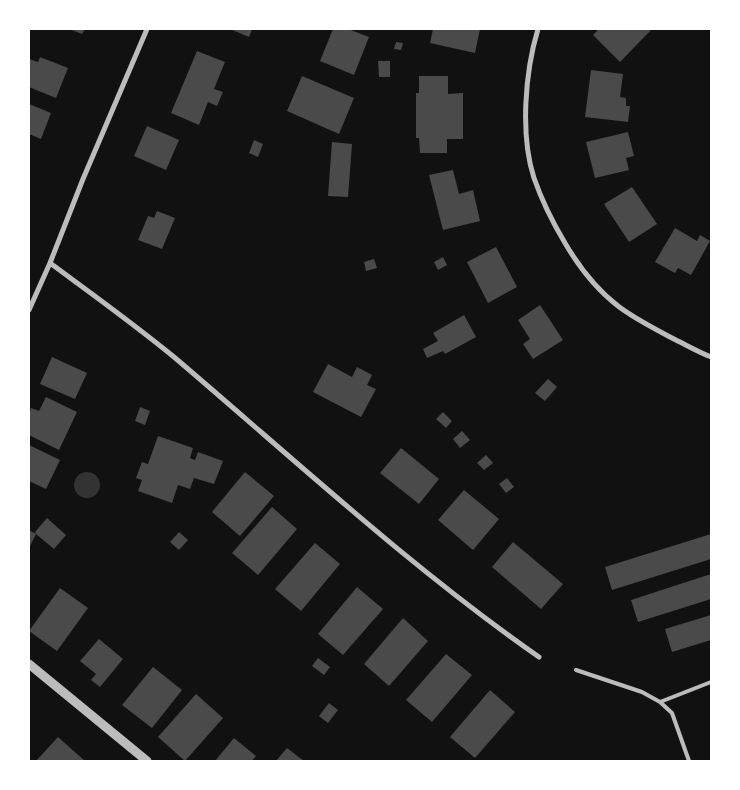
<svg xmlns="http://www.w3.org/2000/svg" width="740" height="790" font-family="'Noto Serif',serif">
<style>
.water{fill:#333}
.building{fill:#4a4a4a}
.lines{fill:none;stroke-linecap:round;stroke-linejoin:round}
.service{stroke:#bcbcbc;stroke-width:4}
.minor{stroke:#bcbcbc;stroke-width:5}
.tertiary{stroke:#bcbcbc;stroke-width:9}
</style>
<rect width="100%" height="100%" fill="#111"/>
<path class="water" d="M74 485a13 13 0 1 1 26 0a13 13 0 1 1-26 0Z"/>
<path class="building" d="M69,29H85L82,34Z
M230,29H252L249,37Z
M333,29H348L369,37L354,75L320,61Z
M433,29H480L475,53L430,43Z
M599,29H652L620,62L593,35Z
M396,42L403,43L401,50L394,49Z
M197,51L225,62L214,89L223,92L217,106L208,102L199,125L171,113Z
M40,57L68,68L56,98L29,87V59L38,62Z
M378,61H390V77H379Z
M591,70L623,74L620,97L626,98V106H630L628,122L585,117Z
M302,76L354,98L339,134L287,111Z
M419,76H448V94L463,93V139H447V153H420L419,138H416V93H419Z
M29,104L51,113L41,139L29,134Z
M147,126L179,140L166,170L134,156Z
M628,132L634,156L626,158L629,170L595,178L586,142Z
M254,140L263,144L258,157L249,153Z
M332,142L352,144L348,197L328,196Z
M453,170L459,194L473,190L480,221L443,230L429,175Z
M632,187L657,224L629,242L604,204Z
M157,211L175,218L162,249L138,240L148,216L154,218Z
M675,228L697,241L700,235L710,241L691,275L678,268L675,273L655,262Z
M496,247L517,287L488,303L467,262Z
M443,257L447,265L438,270L434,262Z
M374,259L377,268L366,271L364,262Z
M540,305L563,340L533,359L523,344L530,339L518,320Z
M464,315L476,337L445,354L443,351L427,358L423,349L438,341L433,333Z
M52,357L87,373L75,399L40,384Z
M328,364L352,377L357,367L372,375L367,385L376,389L361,417L313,392Z
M548,379L557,387L545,401L535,393Z
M46,397L77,412L59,450L29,435V414L31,408L39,411Z
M140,407L150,411L145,425L135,421Z
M443,412L452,421L446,428L436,419Z
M462,431L470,440L460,448L453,439Z
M158,436L193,448L190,458L195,460L198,452L223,461L214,484L194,478L190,489L178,485L172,503L138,491L142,480L136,478L142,462L148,464Z
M29,445L60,460L46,489L29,481Z
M401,448L439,479L419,504L380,473Z
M486,455L493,463L484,470L477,463Z
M245,472L274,496L240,536L212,512Z
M507,478L514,487L506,493L499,484Z
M464,490L499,519L473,550L438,520Z
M272,507L297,529L258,575L232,553Z
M47,518L66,535L54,549L36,534L35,532Z
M29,530L36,534L29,548Z
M179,532L188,540L179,550L170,542Z
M711,534V559L612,590L605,567Z
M513,542L563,584L541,609L492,567Z
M315,543L340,564L301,611L275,589Z
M711,574V599L638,622L631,600Z
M357,587L383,609L343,655L318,634Z
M60,588L88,608L57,651L29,631Z
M711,615V640L672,652L665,629Z
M403,618L428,641L389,686L364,664Z
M99,639L123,659L100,687L91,680L96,674L80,661Z
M446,654L472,675L432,722L406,700Z
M318,658L330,667L324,675L312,666Z
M153,667L182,690L152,728L122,705Z
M490,690L515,712L475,758L450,737Z
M196,694L223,718L185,761L158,737Z
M329,703L338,710L328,723L319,716Z
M58,737L85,761H36Z
M234,738L256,756L252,761H215Z
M287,748L304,761H276Z"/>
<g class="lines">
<path class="service" d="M576,670L642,692L660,702L672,713L689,761
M660,702L711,682"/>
<path class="minor" d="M538,29C525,72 520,135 534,178C542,201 553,223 565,243C579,267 596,289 618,306C635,319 655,329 674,339C686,345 698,352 711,357
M50,263C92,294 134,324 174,357C294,459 410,567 539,657
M29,310L50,263L83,179L147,29"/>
<path class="tertiary" d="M29,664L147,761"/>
</g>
<rect width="740" height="790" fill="none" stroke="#ffffff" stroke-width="60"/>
</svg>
